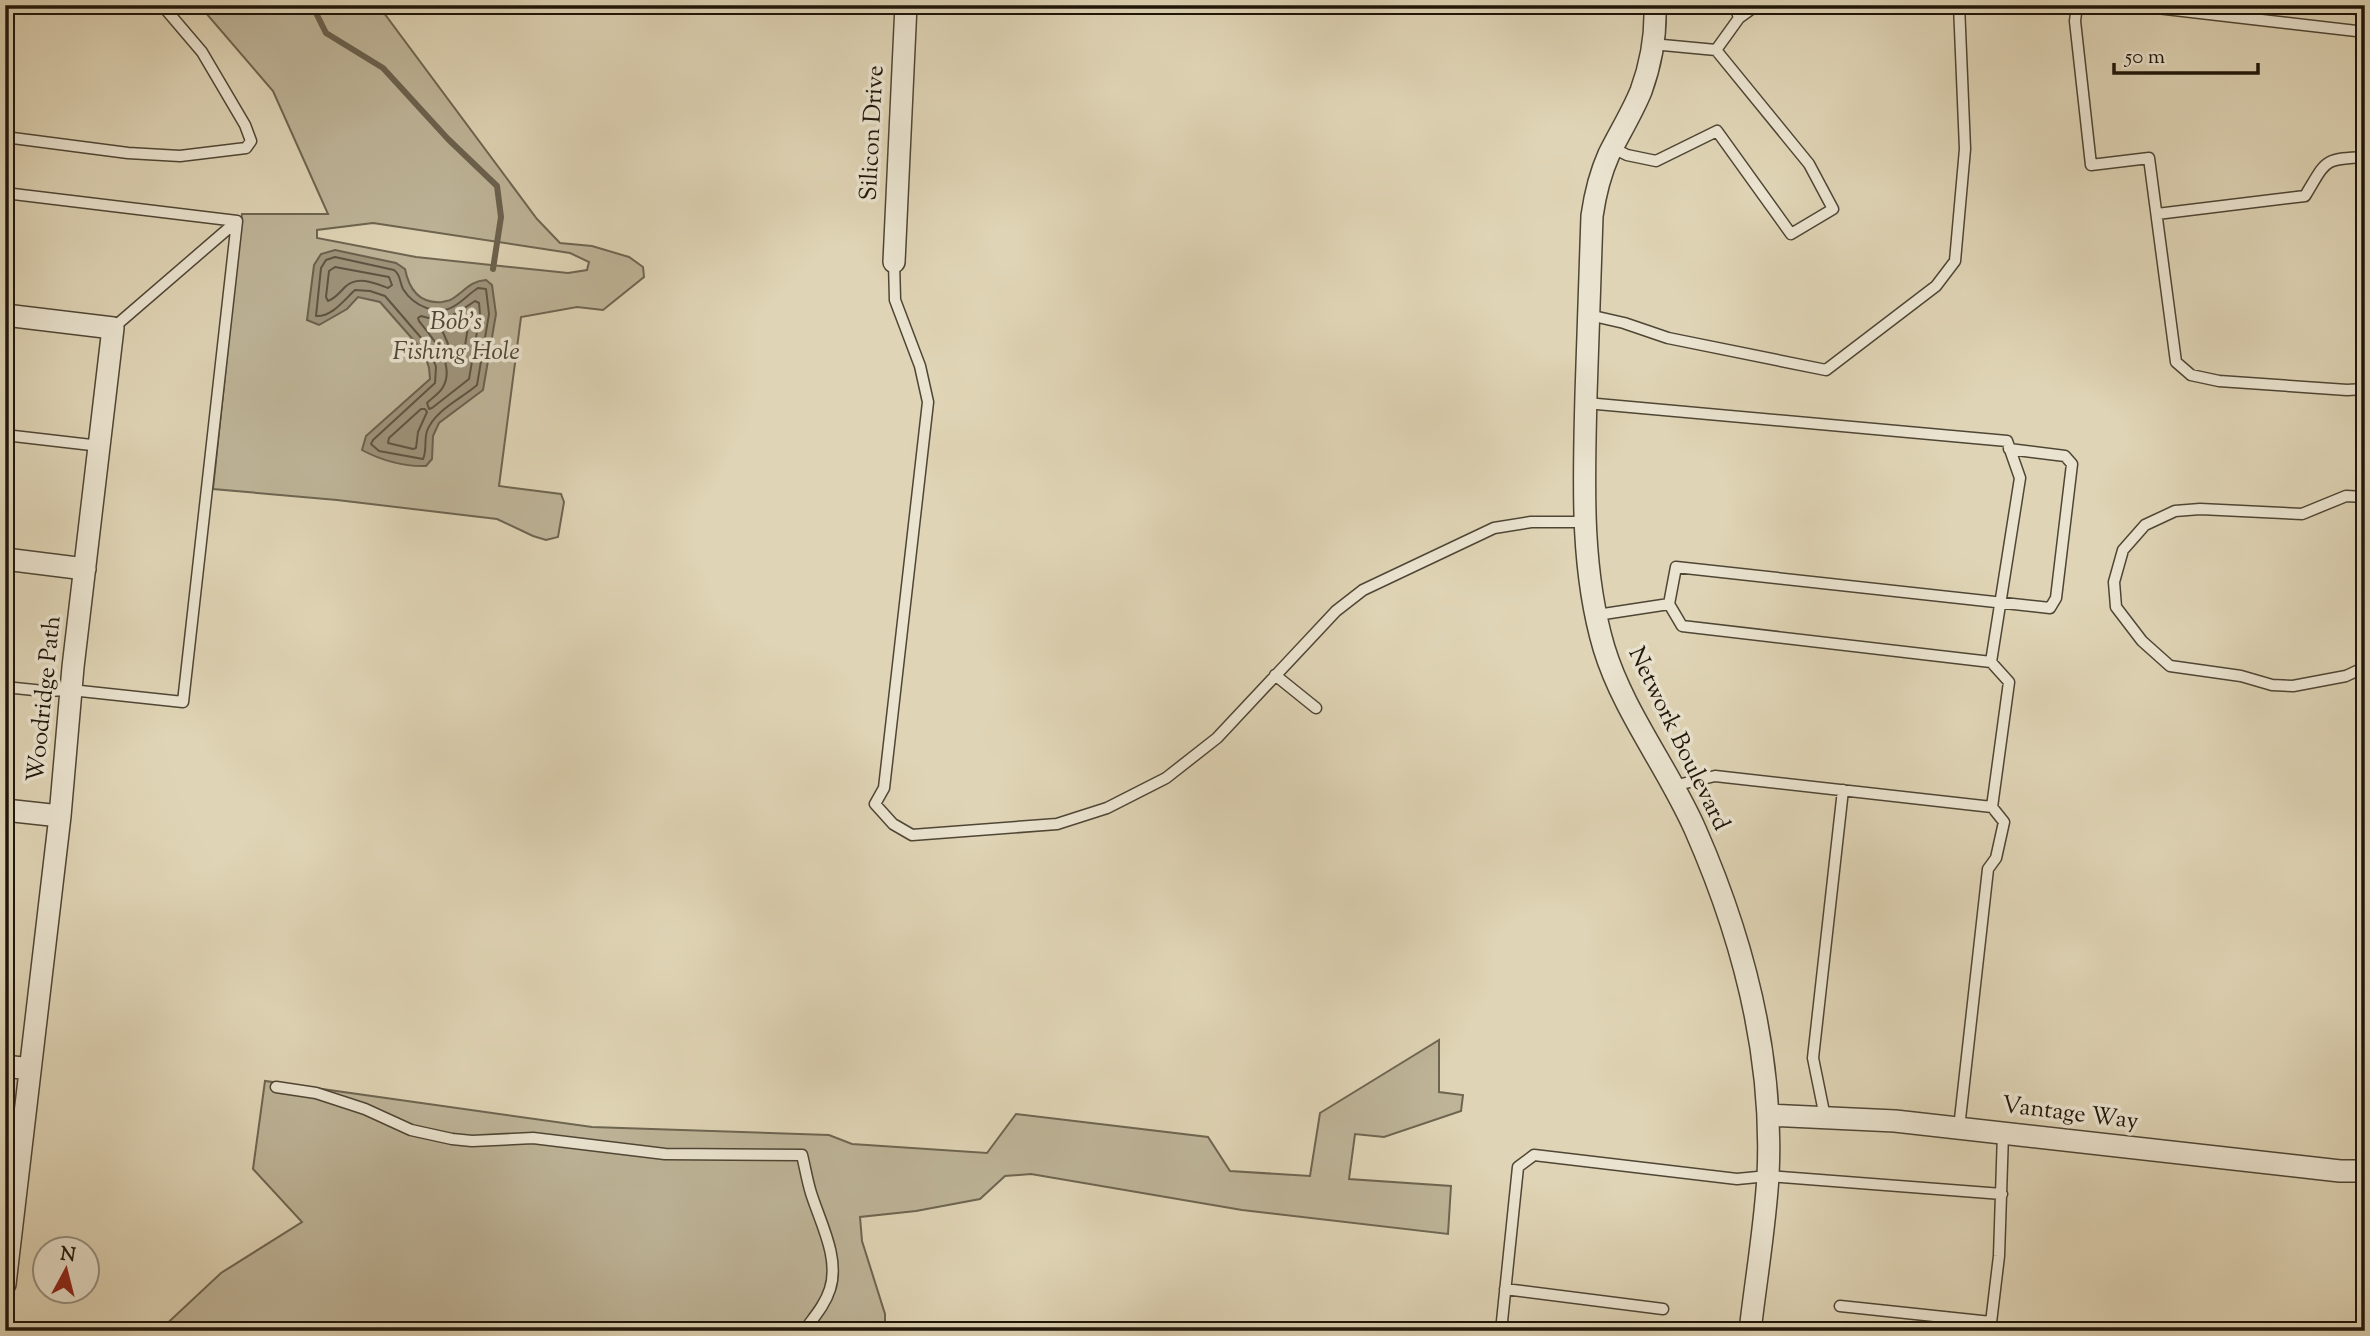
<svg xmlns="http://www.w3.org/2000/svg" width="2370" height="1336" font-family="'Sorts Mill Goudy',serif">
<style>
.green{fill:#beb498;stroke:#6e6551;stroke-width:2;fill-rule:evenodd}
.water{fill:#9e937b;stroke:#6b614e;stroke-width:2}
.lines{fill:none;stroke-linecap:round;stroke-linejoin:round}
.shore{stroke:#5e5442;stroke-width:2}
.stream{stroke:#6b614e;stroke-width:6}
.lane-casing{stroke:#4f4635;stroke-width:13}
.street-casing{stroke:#4f4635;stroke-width:24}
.lane{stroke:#eae3cf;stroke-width:10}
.street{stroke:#eae3cf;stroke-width:21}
.labels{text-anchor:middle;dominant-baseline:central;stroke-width:7;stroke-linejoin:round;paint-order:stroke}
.street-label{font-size:24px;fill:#1f160a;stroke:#eae3cf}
.water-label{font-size:26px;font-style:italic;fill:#524837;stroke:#eae3cf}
</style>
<rect width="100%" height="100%" fill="#dfd4b5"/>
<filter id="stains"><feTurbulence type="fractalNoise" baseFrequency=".00286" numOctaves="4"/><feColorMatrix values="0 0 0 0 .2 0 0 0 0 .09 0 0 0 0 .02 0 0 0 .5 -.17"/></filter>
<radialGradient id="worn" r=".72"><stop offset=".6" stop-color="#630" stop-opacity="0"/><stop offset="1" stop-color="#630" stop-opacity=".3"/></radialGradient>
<path class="green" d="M199,5H378L537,219L560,243L592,246L629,257L643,267L644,277L603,310L577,307L521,317L499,486L561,494L564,502L558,537L546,540L533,536L497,519L337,500L213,489L242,214H328L273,91ZM373,223L570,253L589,262L587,270L568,273L416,257L317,238V230Z
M1439,1040V1092L1463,1095L1461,1111L1384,1137L1355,1134L1349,1179L1451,1186L1448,1234L1242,1210L1031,1174L1005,1176L980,1199L916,1211L860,1217L862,1241L885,1314V1331H159L221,1273L302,1222L253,1169L265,1081L592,1127L829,1135L852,1144L987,1153L1016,1114L1208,1137L1230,1171L1310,1176L1320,1113Z"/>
<path class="water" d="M335,250L396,263L405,269C409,289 419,304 442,302C446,301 449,301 452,299C465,291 470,281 486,280L492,285L496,314L483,390L439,423L433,436L432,459L426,466C405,467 380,460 362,450L366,436L430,379L429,368L424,352L380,302L358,297L347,309L319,325L307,320L314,265L321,254Z"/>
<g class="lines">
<path class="shore" d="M335,257L394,270C401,275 399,281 403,289C413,305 437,318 456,305C464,300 470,293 478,288L486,289L489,314L477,385C461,399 435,410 427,431C424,440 427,451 423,459L379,451L371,444L373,440L435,383L436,367L429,347L385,296L370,291L355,290C344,300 332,317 316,316L321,268L326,260Z
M335,267L389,277L392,285L388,288C375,283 357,275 345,287C339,293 336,298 328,301L326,297L329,271Z
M475,301L479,303L480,314L469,379L432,408L429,409L427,403C432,398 440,393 443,387C456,364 432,337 419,321L418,318L421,316C445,324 457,313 475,301Z
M464,323L468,327L462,365L458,367L442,330L445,328Z
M421,409H425L427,412L418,432L416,448L413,449L388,443L389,438Z"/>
<path class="stream" d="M312,5L326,33L383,68L448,139L497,186L501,217L493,269"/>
<defs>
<path id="lane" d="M2077,5L2075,21L2091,165L2149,158L2176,362L2191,375L2219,381L2347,390L2365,389
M2131,5L2365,32
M2327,5L2365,10
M1739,18L1757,5
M1652,44L1716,50L1739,18L1735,5
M5,137L128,153L180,156L246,148L251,141L245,125L202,52L162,5
M1613,148L1627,155L1656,161L1717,131L1791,234L1833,209L1809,164L1716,50
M5,193L237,221
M2157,214L2305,196C2327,160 2322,159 2365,157
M894,262L895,300L920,366L928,402L884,788L875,804L893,824L912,835L1057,824L1107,808L1166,778L1217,738L1336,611L1363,590L1494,528L1531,522H1586
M1589,315L1624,323L1668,338L1826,370L1936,286L1955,261L1965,149L1959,5
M113,328L237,221
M1586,403L2007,441L2020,478L1991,662L2009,682L1992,807L2004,822L1996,858L1988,869L1959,1128
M5,435L100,446
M2365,497L2346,496L2302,514L2200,509L2175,511L2145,525L2123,550L2114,582L2116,607L2142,641L2170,666L2241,676L2272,685L2293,686L2346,676L2365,667
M1669,604L1682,626L1991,662
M1597,615L1669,604L1676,567L2050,608L2056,598L2072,464L2065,456L2009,449
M1275,675L1316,708
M5,687L44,691L71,690L183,702L237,221
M1673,786L1715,776L1992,807
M276,1087L316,1093L365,1109L411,1130L452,1139L472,1141L533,1138L665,1154L802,1155C805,1167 807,1180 811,1193C820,1222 840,1258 830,1289C825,1305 814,1317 804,1331
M1825,1117L1813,1058L1843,790
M1505,1289L1663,1309
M1840,1306L1991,1322
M1501,1331L1518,1167L1534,1155L1737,1179L1768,1176L2002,1194
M1990,1331L1999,1256L2003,1133"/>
<path id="street" d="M1655,5C1656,34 1651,64 1641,91C1632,113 1620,132 1609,154C1600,174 1595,195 1592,216C1590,276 1588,336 1586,395C1584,479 1580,567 1604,648C1623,711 1668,768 1695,829C1743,938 1774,1055 1768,1176C1765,1227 1756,1279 1750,1331
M894,262L906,5
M5,315L113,328L73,667L60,816L5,1284
M5,559L85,569
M5,810L60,816
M5,1066L30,1069
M1768,1115L1895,1121L2340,1171H2365"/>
</defs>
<use href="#lane" class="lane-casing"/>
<use href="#street" class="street-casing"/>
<use href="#lane" class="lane"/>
<use href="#street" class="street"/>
</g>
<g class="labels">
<g class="street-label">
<text transform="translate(873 133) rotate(-87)">Silicon Drive</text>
<text transform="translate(45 699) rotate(-84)">Woodridge Path</text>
<text transform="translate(1678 739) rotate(64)">Network Boulevard</text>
<text transform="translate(2070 1114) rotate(7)">Vantage Way</text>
</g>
<g class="water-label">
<text x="456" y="322">Bob's<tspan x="456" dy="30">Fishing Hole</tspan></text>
</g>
</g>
<rect width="2370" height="1336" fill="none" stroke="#dfd4b5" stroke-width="28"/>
<rect x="7" y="7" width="2356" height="1322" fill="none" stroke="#1f160a" stroke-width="3.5"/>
<rect x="14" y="14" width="2342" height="1308" fill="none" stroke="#1f160a" stroke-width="2"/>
<g transform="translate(66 1270) rotate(7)"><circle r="33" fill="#eae3cf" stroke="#999180" stroke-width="2"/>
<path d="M0-5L12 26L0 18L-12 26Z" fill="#8f2418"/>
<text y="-10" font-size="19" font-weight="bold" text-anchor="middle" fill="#1f160a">N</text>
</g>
<path d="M2114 63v10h144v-10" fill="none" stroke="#1f160a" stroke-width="3.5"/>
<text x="2125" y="63" font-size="21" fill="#1f160a" stroke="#eae3cf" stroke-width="5" paint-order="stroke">50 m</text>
<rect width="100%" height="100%" filter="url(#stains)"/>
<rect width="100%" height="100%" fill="url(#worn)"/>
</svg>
